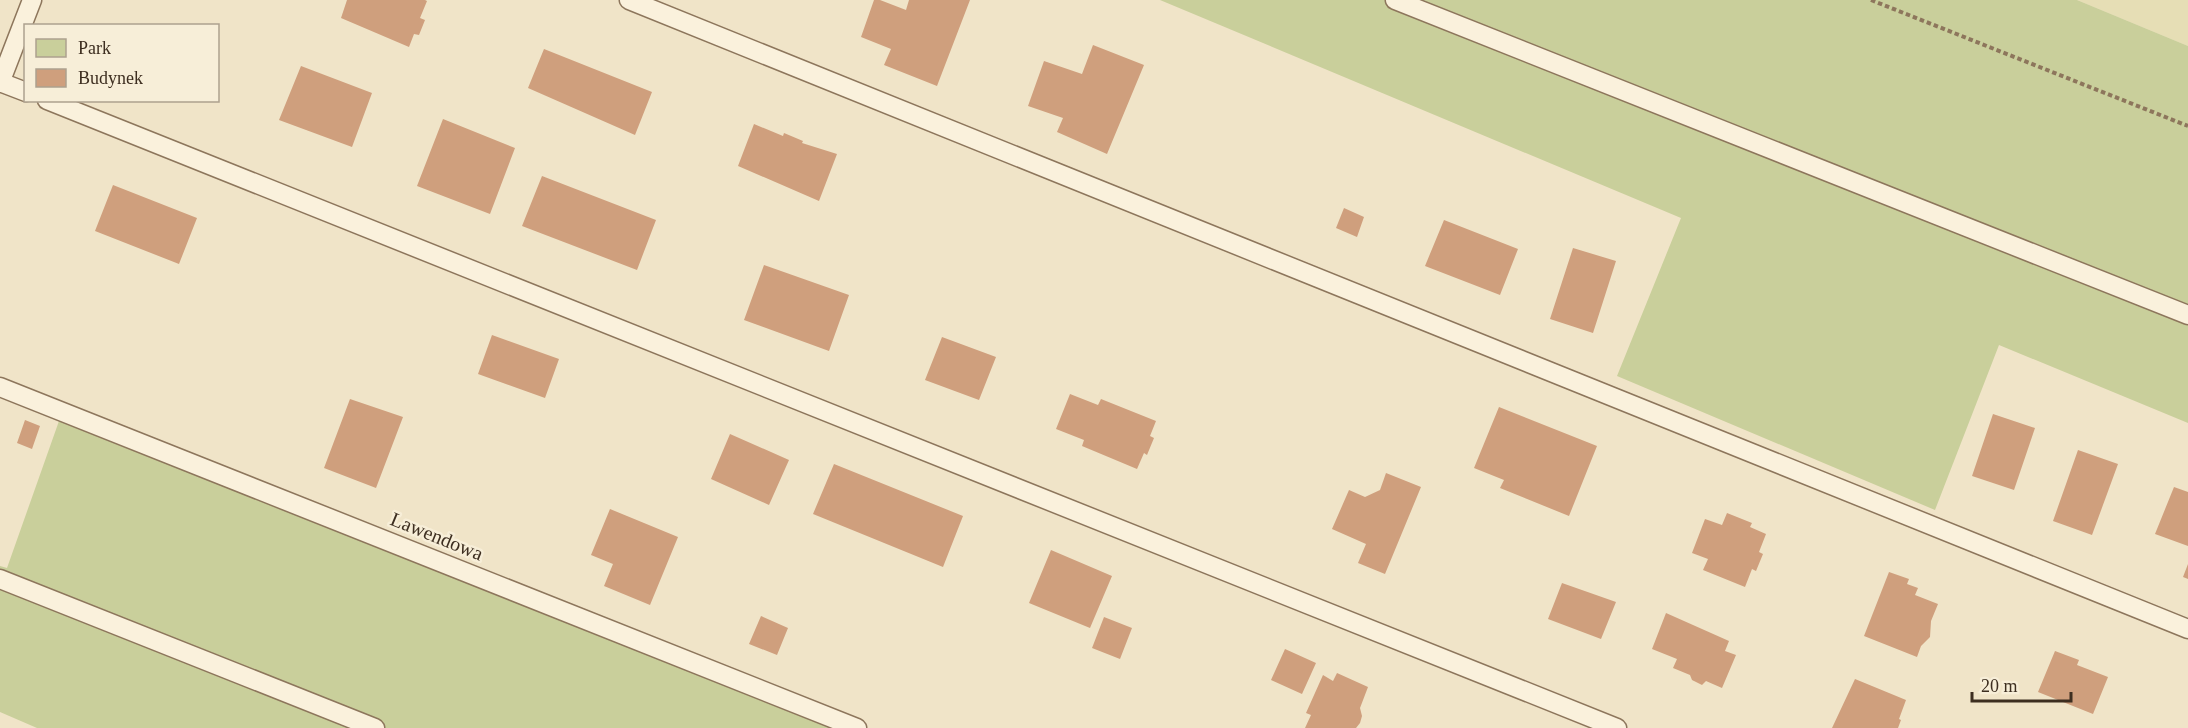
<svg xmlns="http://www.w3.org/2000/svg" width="2188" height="728" font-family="Georgia,serif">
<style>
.farmland{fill:#e6deb5}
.green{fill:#c9cf9b}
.building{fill:#cf9f7d}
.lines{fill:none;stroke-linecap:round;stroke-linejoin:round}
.service-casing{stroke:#8d765c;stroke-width:21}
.path{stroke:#8d765c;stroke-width:4;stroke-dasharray:4.5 3;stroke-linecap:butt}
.service{stroke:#faf1dc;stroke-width:18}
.labels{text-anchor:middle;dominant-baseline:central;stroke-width:5;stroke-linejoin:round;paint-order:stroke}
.street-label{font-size:20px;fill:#3d2e20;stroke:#f7eed8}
</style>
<rect width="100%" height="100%" fill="#f0e4c8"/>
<path class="farmland" d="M2077,0H2188V46Z"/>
<path class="green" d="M1160,0H2077L2188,46V423L1999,345L1935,510L1617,376L1681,218Z
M59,421L723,681L855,728H37L0,712V566L7,568Z"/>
<path class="building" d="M347,0H425L427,1L420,18L425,20L419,35L414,34L409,47L341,18Z
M874,0H880L906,10L909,0H970L937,86L884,65L891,49L861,37Z
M1093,45L1144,65L1107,154L1057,132L1063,118L1028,106L1044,61L1082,74Z
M544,49L652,92L635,135L528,88Z
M301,66L372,93L352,147L279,120Z
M443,119L515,148L490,214L417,186Z
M754,124L783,136L784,133L803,141L802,143L837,154L819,201L738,166Z
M542,176L656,220L637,270L522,226Z
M113,185L197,218L179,264L95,231Z
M1344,208L1364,217L1357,237L1336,228Z
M1444,220L1518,249L1500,295L1425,266Z
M1573,248L1616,261L1593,333L1550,319Z
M764,265L849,295L829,351L744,320Z
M492,335L559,359L545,398L478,374Z
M942,337L996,357L979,400L925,380Z
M1070,394L1098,405L1101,399L1156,421L1150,436L1154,438L1147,455L1144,453L1137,469L1082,446L1084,440L1056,429Z
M350,399L403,417L376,488L324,468Z
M1499,407L1597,446L1569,516L1500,488L1504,480L1474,468Z
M1993,414L2035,428L2014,490L1972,476Z
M25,420L40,426L32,449L17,443Z
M730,434L789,460L769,505L711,479Z
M2078,450L2118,464L2092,535L2053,521Z
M834,464L963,516L943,567L813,514Z
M1386,473L1421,487L1385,574L1358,563L1366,544L1332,529L1349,490L1365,497L1380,490Z
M2174,487L2188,492V546L2155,534Z
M610,509L678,537L650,605L604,586L613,564L591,555Z
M1727,513L1752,523L1750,527L1766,534L1759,552L1763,554L1756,571L1752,569L1745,587L1703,570L1708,559L1692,553L1705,519L1722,525Z
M1051,550L1112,576L1090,628L1029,603Z
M2188,564V579L2183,577Z
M1889,572L1909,579L1907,584L1918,588L1915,595L1938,604L1931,621L1930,637L1921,646L1917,657L1864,636Z
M1562,583L1616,602L1601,639L1548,619Z
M1666,613L1729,641L1725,651L1736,655L1722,688L1706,681L1702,685L1692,680L1690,675L1673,668L1677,659L1652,649Z
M761,616L788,628L777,655L749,644Z
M1104,617L1132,628L1120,659L1092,648Z
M1285,649L1316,663L1302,694L1271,680Z
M2055,651L2079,660L2077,665L2108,677L2093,714L2038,692Z
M1337,673L1368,687L1360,708L1362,716L1360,723L1356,728H1305L1311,715L1306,713L1323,675L1333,681Z
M1855,679L1906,700L1899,719L1901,720L1898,728H1832Z"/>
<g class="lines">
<defs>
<path id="service" d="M629,0L2188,629
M1395,0L2188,315
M0,82L26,92
M0,83L32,0
M47,100L1617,728
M0,387L857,728
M0,579L375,728"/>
</defs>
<use href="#service" class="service-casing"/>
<path class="path" d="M1871,0L2188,126"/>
<use href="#service" class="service"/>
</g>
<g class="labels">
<g class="street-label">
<text transform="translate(437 536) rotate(22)">Lawendowa</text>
</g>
</g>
<rect x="24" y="24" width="195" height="78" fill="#f7eed8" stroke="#ada18e" stroke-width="1.5"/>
<rect x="36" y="39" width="30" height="18" fill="#c9cf9b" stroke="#ada18e" stroke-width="1.5"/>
<text x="78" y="54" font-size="18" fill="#3d2e20">Park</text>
<rect x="36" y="69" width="30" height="18" fill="#cf9f7d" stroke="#ada18e" stroke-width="1.5"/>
<text x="78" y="84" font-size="18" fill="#3d2e20">Budynek</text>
<path d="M1972 692v9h99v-9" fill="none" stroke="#3d2e20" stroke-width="3"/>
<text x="1981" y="692" font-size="18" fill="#3d2e20" stroke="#f7eed8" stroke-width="4.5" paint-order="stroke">20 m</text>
</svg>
